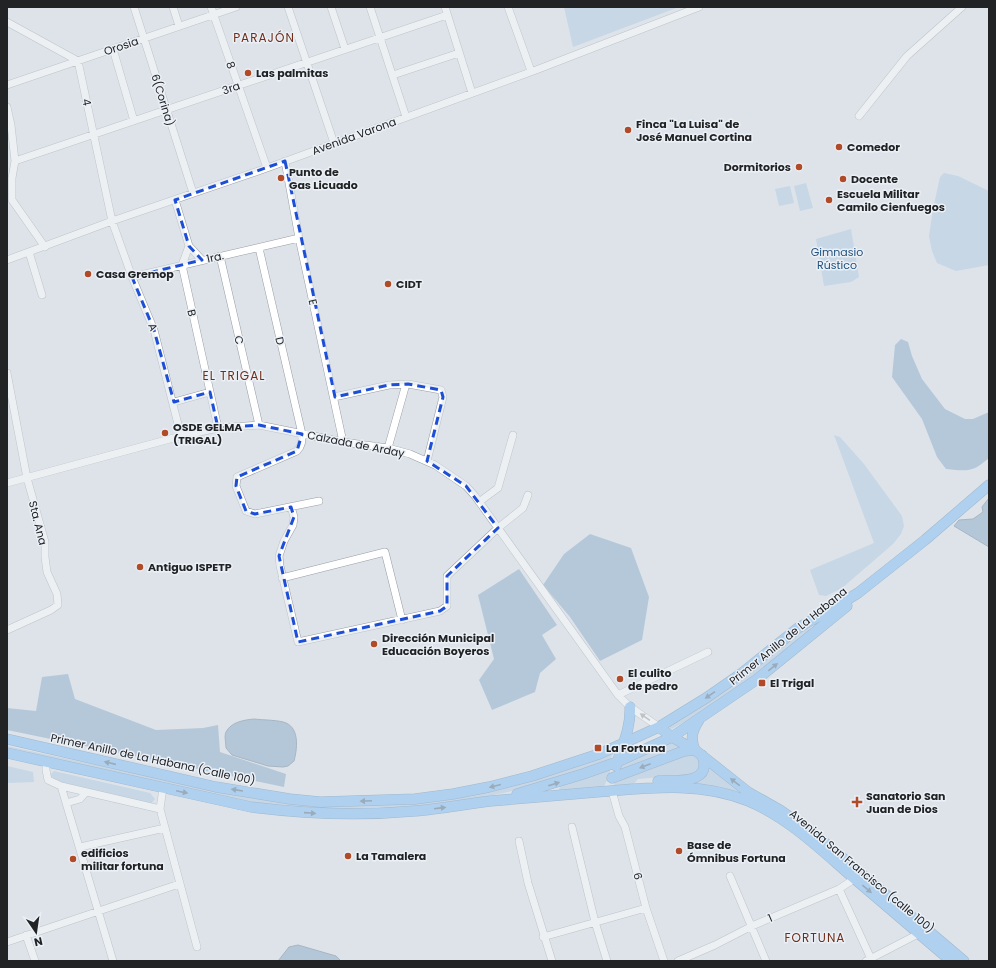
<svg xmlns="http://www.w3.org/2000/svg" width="996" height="968" font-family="Poppins,sans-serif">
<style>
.green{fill:#adc7e2}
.forest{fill:#86a6c7}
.water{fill:#84a4c4;stroke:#667d94}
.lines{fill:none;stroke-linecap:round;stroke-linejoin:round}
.minor-casing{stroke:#999ea4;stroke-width:8}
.highway-casing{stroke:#5a84ac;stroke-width:11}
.minor{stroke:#fff;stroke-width:7}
.highway{stroke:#79b8f4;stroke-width:10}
.oneway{fill:#496682}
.oneway2{fill:#9b9c9d}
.marked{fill:none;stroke:#1d4ed8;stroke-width:3;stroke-dasharray:8 5;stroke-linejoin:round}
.poi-dot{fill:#b14a26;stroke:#ebf0f7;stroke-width:1.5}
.labels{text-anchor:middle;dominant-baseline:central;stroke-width:3;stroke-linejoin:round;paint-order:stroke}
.street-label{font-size:11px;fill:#212325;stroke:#ebf0f7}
.poi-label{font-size:11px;font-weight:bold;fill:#212325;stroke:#ebf0f7;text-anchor:start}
.park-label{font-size:11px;fill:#20507c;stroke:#ebf0f7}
.neighbourhood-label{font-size:12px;letter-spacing:1px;fill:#702e17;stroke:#ebf0f7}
</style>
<rect width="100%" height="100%" fill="#dde3e9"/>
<path class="green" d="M564,7H679L573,47Z
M944,173L958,176L989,191V265L956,271L937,263L932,251L929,236L933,209L940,177Z
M806,183L813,208L800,211L794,186Z
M790,186L794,203L779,206L775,189Z
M851,229L859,277L851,282L824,286L816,239Z
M834,435L840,437L864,464L902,516L904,526L901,534L893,544L842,588L826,596L819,595L810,570L874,543Z
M819,626L774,662L712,706L672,729L665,725L803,630Z
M668,740L683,747L618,773V764Z
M7,746L152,777L262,799L416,802L613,754L609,761C584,769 560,779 536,785C462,805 382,813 306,808C252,804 198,793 145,781C99,771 53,760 7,750Z
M687,753L697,756L700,766L695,774L638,779L632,786H614V781Z
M708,764L781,816L683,783Z
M7,766L33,772L34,782L7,783Z
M610,768V775L603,788L560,791L559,789L561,785Z
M54,771L150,793L155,799L151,804L55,782L50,775Z"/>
<path class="forest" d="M901,339L908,342L912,356L922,379L945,409L965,419H973L989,412V458C972,473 967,471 946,469L937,457L922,419L892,377L895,345Z
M590,534L631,548L649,597L642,640L600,661L570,617L543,585L564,554Z
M519,569L557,625L542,635L556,659L540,673L535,692L492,710L479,680L494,659L478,595Z
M68,674L75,699L156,730L203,728L218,725L220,752L286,774L284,787L7,730V708L36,711L42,677Z"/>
<path class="water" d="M989,498V547L954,526L959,520L973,519L983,512L982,507Z
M254,719C262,720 280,720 286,723C300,729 297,750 294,761L288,766L283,767L268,766L232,755L226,748C226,743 224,736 226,732C231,722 244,720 254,719Z
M298,945L336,956L341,961H278L289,947Z"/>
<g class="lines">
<defs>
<path id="minor" d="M134,7L193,193
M173,7L179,26
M211,7L267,168
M288,7L334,143
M331,7L345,49
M370,7L406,117
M445,7L472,93
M508,7L531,71
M7,22L78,61L112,221L132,277L154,330L181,436
M113,49L134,121
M393,75L459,53
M7,85L236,7
M7,107L11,125L15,161L12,178V200L45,247
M859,116L907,56L962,7
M15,161L447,15
M285,161L299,238L343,442
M175,200L189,246L182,265L218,428
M189,246L202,260
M259,248L302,434C302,441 302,446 297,451L237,477L236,486L246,511L255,514L319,501
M29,252L42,295
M220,256L259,425
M7,260L112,221L267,168L536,70L699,7
M132,277L299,238
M7,373L27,478L45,542V557L47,572L57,594L58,605L51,610L7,630
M334,397L389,385L408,384L441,390L443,397L427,461
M174,402L210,392
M388,448L406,384
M7,483L181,436L218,428L259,425L343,442L388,448L410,454L435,465L466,486L475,496L618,695L630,707L659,727
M479,502L498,488L513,435
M291,507L294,517L293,525L284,541L279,556L280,566L298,642L440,611L447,606V576L498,528L523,508L528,495
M282,578L385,552L402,620
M618,695L708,652
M46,762V770L48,780L61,786L160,809
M61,786L113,961
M163,788L160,809L197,947
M612,791L619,816L625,827L646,908L664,961
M66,803L80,799L86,792
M572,827L595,922L607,961
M519,841L528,883L552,961
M80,847L165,828
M730,876L766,961
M839,889L872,961
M26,935L35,961
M543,937L646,908
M7,942L179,884
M678,961L715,945L752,926L839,889L857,877
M866,961L922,932"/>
<path id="highway" d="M659,727L672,737L695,750L748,792L780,810L818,837L964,961
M7,739L216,787L290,799L320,802L415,799L453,794L489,787L532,776L599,754L624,743L659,727L706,698L742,673L798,628L837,606L858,593L925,540L989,485
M695,750C690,738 692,731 699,720
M7,753L251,807C306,814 360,816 415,811C440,809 465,804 491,801C526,798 562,795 597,792C648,788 700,781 748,801C787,817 818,847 849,874C883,903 917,932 951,961
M616,766C622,746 631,728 630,707
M612,778L684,751L695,750
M658,781C677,780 713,785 702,755
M517,794L583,774L617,762L672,737L756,680L847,606"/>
</defs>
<use href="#minor" class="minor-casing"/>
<use href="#highway" class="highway-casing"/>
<use href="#minor" class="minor"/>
<use href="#highway" class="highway"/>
</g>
<defs><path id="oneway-solid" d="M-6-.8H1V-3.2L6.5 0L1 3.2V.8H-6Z"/></defs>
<g class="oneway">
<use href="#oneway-solid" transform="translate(773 667) rotate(-39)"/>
<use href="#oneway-solid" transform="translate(710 695) rotate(146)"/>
<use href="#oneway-solid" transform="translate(110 763) rotate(-167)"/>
<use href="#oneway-solid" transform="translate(645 766) rotate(159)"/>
<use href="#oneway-solid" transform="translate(735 782) rotate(-142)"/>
<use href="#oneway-solid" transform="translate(554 784) rotate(-18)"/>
<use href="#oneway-solid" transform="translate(495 786) rotate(166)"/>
<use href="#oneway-solid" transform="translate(237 790) rotate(-171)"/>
<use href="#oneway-solid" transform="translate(182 792) rotate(12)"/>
<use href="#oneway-solid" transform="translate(366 801) rotate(178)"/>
<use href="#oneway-solid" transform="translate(440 808) rotate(-7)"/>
<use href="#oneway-solid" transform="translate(310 813) rotate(4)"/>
<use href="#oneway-solid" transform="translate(867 889) rotate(40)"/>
</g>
<use class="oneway2" href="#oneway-solid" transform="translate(645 717) rotate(-145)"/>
<path d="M0 0H996V968H0ZM285,161L335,397L389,385L408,384L441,390L443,397L427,461L466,486L498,528L447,576V606L440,611L298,642L279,556L294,517L291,507L255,514L246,511L236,486L237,477L297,451L302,434L259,425L218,428L210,392L174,402L154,330L132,277L202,260L189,246L175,200Z" fill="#dde3e9" fill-opacity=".55" fill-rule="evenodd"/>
<path class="marked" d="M285,161L335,397L389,385L408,384L441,390L443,397L427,461L466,486L498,528L447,576V606L440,611L298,642L279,556L294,517L291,507L255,514L246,511L236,486L237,477L297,451L302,434L259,425L218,428L210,392L174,402L154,330L132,277L202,260L189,246L175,200Z"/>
<g class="poi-dot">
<circle cx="248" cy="73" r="4"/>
<circle cx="628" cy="130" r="4"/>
<circle cx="839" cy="147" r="4"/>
<circle cx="799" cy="167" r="4"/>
<circle cx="281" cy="178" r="4"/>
<circle cx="843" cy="179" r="4"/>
<circle cx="829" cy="200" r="4"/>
<circle cx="88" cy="274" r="4"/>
<circle cx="388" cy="284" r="4"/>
<circle cx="165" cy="433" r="4"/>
<circle cx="140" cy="567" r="4"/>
<circle cx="374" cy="644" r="4"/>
<circle cx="620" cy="679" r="4"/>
<rect x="758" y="679" width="8" height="8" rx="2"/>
<rect x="594" y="744" width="8" height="8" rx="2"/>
<path d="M855 796h4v4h4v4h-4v4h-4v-4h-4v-4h4z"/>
<circle cx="679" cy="851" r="4"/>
<circle cx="348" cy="856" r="4"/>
<circle cx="73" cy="859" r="4"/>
</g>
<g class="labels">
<g class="street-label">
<text transform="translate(121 46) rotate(-19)">Orosia</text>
<text transform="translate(231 65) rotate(71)">8</text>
<text transform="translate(231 88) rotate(-19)">3ra</text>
<text transform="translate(163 100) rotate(73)">6(Corina)</text>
<text transform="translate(87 102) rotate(78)">4</text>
<text transform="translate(354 136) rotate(-20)">Avenida Varona</text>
<text transform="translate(215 257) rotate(-12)">1ra.</text>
<text transform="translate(313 302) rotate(77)">E</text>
<text transform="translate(192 313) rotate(77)">B</text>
<text transform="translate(153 327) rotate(69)">A</text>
<text transform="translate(239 340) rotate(77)">C</text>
<text transform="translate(280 341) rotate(77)">D</text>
<text transform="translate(356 444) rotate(11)">Calzada de Arday</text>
<text transform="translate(38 523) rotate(76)">Sta. Ana</text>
<text transform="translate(788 636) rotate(-39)">Primer Anillo de La Habana</text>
<text transform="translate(153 759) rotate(12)">Primer Anillo de La Habana (Calle 100)</text>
<text transform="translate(862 871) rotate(40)">Avenida San Francisco (calle 100)</text>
<text transform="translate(638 876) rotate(75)">6</text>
<text transform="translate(770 918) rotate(-23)">1</text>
</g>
<g class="poi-label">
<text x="256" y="73">Las palmitas</text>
<text x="636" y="124">Finca "La Luisa" de<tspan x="636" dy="13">José Manuel Cortina</tspan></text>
<text x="847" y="147">Comedor</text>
<text x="791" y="167" text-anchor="end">Dormitorios</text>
<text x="289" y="172">Punto de<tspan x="289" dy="13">Gas Licuado</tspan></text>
<text x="851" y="179">Docente</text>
<text x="837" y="194">Escuela Militar<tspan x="837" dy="13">Camilo Cienfuegos</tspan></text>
<text x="96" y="274">Casa Gremop</text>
<text x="396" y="284">CIDT</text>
<text x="173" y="427">OSDE GELMA<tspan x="173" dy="13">(TRIGAL)</tspan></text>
<text x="148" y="567">Antiguo ISPETP</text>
<text x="382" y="638">Dirección Municipal<tspan x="382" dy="13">Educación Boyeros</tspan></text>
<text x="628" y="673">El culito<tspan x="628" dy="13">de pedro</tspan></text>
<text x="770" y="683">El Trigal</text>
<text x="606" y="748">La Fortuna</text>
<text x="866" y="796">Sanatorio San<tspan x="866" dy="13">Juan de Dios</tspan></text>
<text x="687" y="845">Base de<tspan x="687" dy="13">Ómnibus Fortuna</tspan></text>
<text x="81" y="853">edificios<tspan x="81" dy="13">militar fortuna</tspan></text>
<text x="356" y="856">La Tamalera</text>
</g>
<g class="park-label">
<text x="837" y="252">Gimnasio<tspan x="837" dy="13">Rústico</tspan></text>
</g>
<g class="neighbourhood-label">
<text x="264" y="37">PARAJÓN</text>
<text x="234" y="375">EL TRIGAL</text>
<text x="815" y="937">FORTUNA</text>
</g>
</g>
<rect width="996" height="968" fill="none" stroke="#212325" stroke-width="16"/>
<g transform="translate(36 932) rotate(167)" stroke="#ebf0f7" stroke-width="3" paint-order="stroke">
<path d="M0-3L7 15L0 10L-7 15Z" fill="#212325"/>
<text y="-6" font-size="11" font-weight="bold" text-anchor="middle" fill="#212325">N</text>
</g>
</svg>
